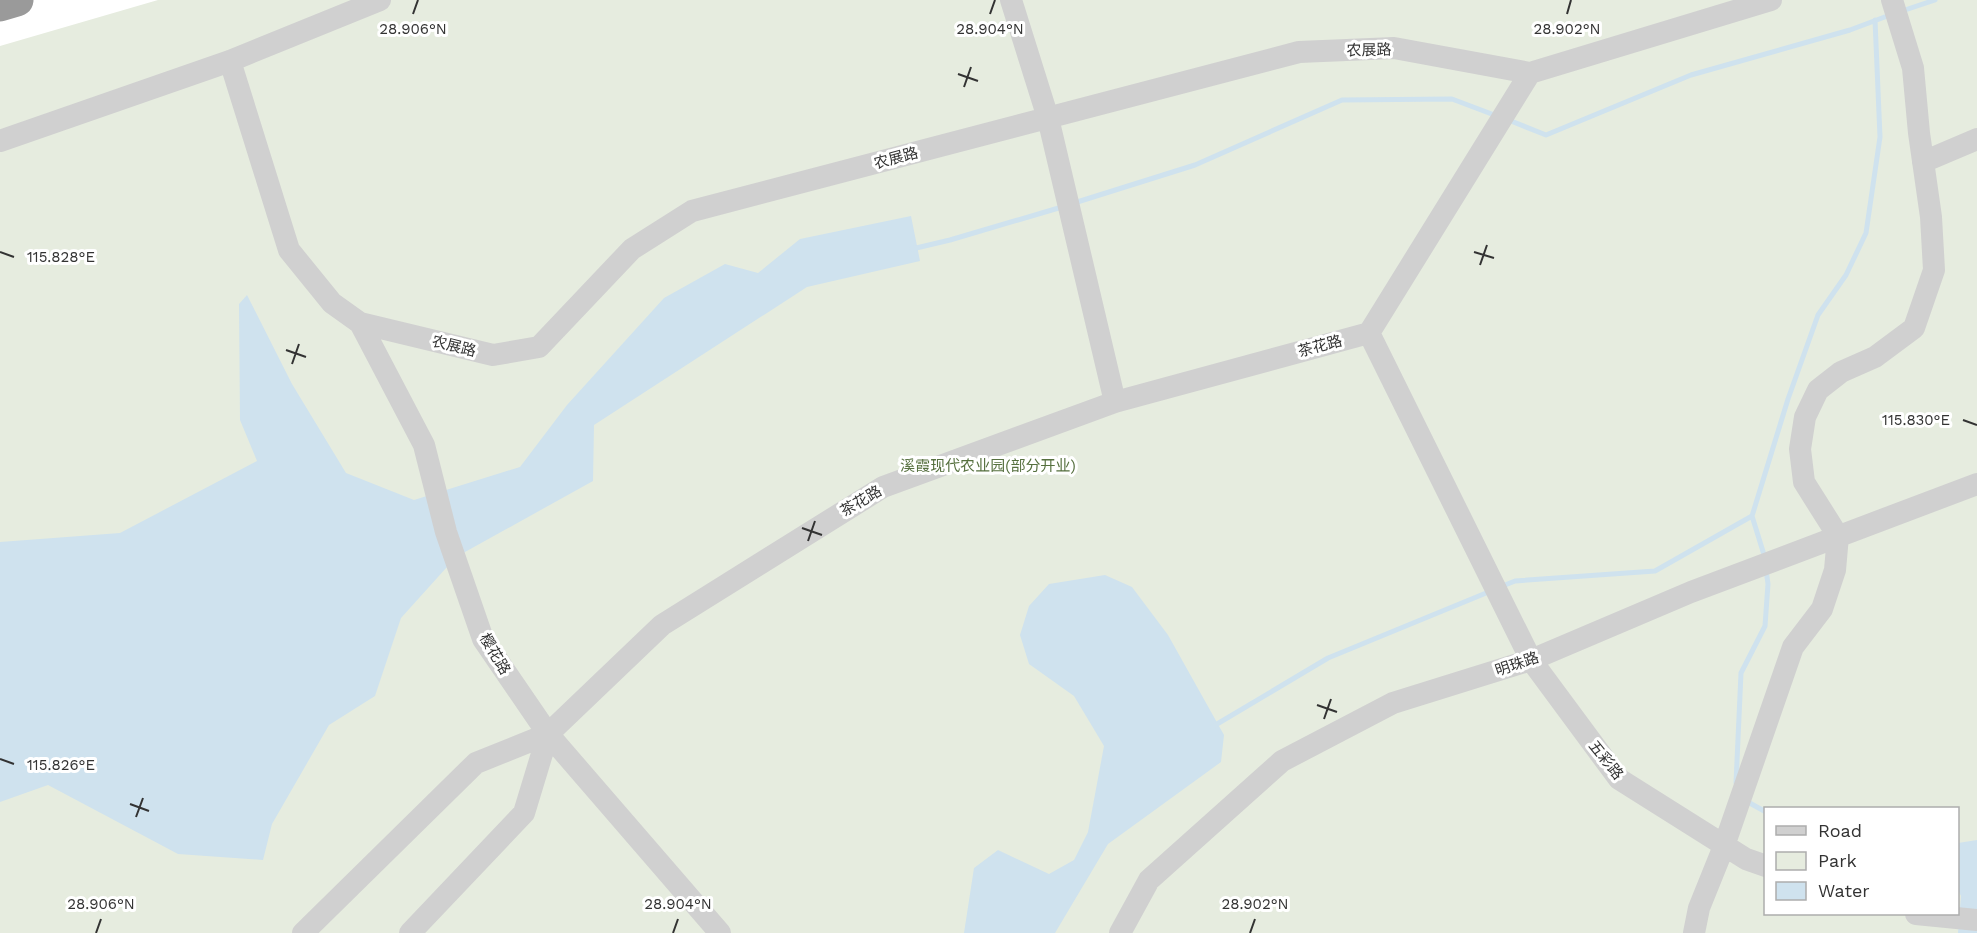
<svg xmlns="http://www.w3.org/2000/svg" width="1977" height="933" font-family="'Work Sans','Noto Sans SC',sans-serif">
<style>
.green{fill:#e6ecdf;fill-rule:evenodd}
.water{fill:#cfe2ee}
.lines{fill:none;stroke-linecap:round;stroke-linejoin:round}
.stream{stroke:#cfe2ee;stroke-width:5}
.minor{stroke:#d0d0d0;stroke-width:22}
.highway{stroke:#9a9a9a;stroke-width:33}
.ticks{fill:none;stroke:#333;stroke-width:2}
.labels{text-anchor:middle;dominant-baseline:central;stroke-width:6;stroke-linejoin:round;paint-order:stroke}
.street-label{font-size:15px;fill:#333;stroke:#fff}
.park-label{font-size:15px;fill:#56703f;stroke:#fff}
.ticks-label{font-size:15px;text-anchor:middle;fill:#333;stroke:#fff;stroke-width:6;stroke-linejoin:round;paint-order:stroke}
</style>
<rect width="100%" height="100%" fill="#fff"/>
<path class="green" d="M158,0H1977V933H0V46ZM1766,808H1958V914H1766Z"/>
<path class="water" d="M911,216L920,261L807,287L594,425L593,481L456,557L401,618L375,696L329,725L272,824L263,860L178,854L48,785L0,802V542L120,533L257,461L240,420L239,304L247,295L292,384L346,473L414,500L520,467L567,405L664,298L725,264L758,273L800,239Z
M1105,575L1132,587L1168,635L1224,735L1221,762L1108,844L1055,933H964L974,868L998,850L1049,874L1074,860L1088,832L1104,746L1074,696L1029,664L1020,635L1029,606L1049,584Z
M1977,840V933H1958L1961,896L1958,890V843Z"/>
<g class="lines">
<path class="stream" d="M1902,11L1935,0
M1506,119L1546,135L1691,75L1850,30L1890,15
M1074,203L1195,165L1342,100L1452,99L1497,116
M912,249L950,240L1062,207
M1765,558L1752,516L1788,399L1818,315L1846,275L1866,233L1880,137L1875,20
M1500,587L1515,581L1655,571L1752,516
M1212,727L1328,658L1491,591
M1736,783L1741,673L1765,626L1768,584L1766,570
M1746,801L1766,812"/>
<path class="minor" d="M1011,0L1048,118L1115,402
M230,61L289,250L332,303L360,323L493,355L539,347L632,249L692,211L1299,52L1394,48L1530,73L1771,0
M0,141L230,61L380,0
M1923,162L1977,139
M360,323L424,445L446,532L483,639L548,734L720,933
M1369,333L1531,660L1619,779L1746,859L1766,866
M1369,333L1530,73
M1916,914L1977,920
M303,933L476,763L548,734L662,625L883,487L1115,402L1369,333
M410,933L524,813L548,734
M1120,933L1149,880L1282,761L1393,703L1531,660L1691,592L1977,484
M1694,933L1699,908L1724,846L1793,647L1822,609L1835,570L1838,536L1804,482L1800,449L1805,417L1818,390L1841,372L1875,357L1914,328L1934,270L1931,217L1919,133L1913,68L1892,0"/>
<path class="highway" d="M0,5L17,0"/>
</g>
<path class="ticks" d="M413,14L418,0M990,14L995,0M1567,14L1571,0M958,74L978,81M964,87L971,67M0,252L14,257M1474,252L1494,258M1480,265L1487,245M286,350L306,357M292,364L299,344M1963,420L1977,425M802,528L822,535M808,541L815,521M1317,705L1337,712M1324,719L1331,699M0,759L14,764M130,804L149,811M136,817L143,798M96,933L101,919M673,933L678,919M1250,933L1255,919"/>
<g class="labels">
<g class="street-label">
<text transform="translate(1369 50) rotate(-1)">农展路</text>
<text transform="translate(896 158) rotate(-15)">农展路</text>
<text transform="translate(454 346) rotate(14)">农展路</text>
<text transform="translate(1320 346) rotate(-15)">茶花路</text>
<text transform="translate(861 501) rotate(-31)">茶花路</text>
<text transform="translate(495 654) rotate(59)">樱花路</text>
<text transform="translate(1517 664) rotate(-19)">明珠路</text>
<text transform="translate(1606 760) rotate(51)">五彩路</text>
</g>
<g class="park-label">
<text x="988" y="466">溪霞现代农业园(部分开业)</text>
</g>
</g>
<g class="ticks-label">
<text x="413" y="34">28.906°N</text>
<text x="990" y="34">28.904°N</text>
<text x="1567" y="34">28.902°N</text>
<text x="61" y="262">115.828°E</text>
<text x="1916" y="425">115.830°E</text>
<text x="61" y="770">115.826°E</text>
<text x="101" y="909">28.906°N</text>
<text x="678" y="909">28.904°N</text>
<text x="1255" y="909">28.902°N</text>
</g>
<rect x="1764" y="807" width="195" height="108" fill="#ffffff" stroke="#adadad" stroke-width="1.5"/>
<rect x="1776" y="826" width="30" height="9" fill="#d0d0d0" stroke="#adadad" stroke-width="1.5"/>
<text x="1818" y="837" font-size="18" fill="#333333">Road</text>
<rect x="1776" y="852" width="30" height="18" fill="#e6ecdf" stroke="#adadad" stroke-width="1.5"/>
<text x="1818" y="867" font-size="18" fill="#333333">Park</text>
<rect x="1776" y="882" width="30" height="18" fill="#cfe2ee" stroke="#adadad" stroke-width="1.5"/>
<text x="1818" y="897" font-size="18" fill="#333333">Water</text>
</svg>
